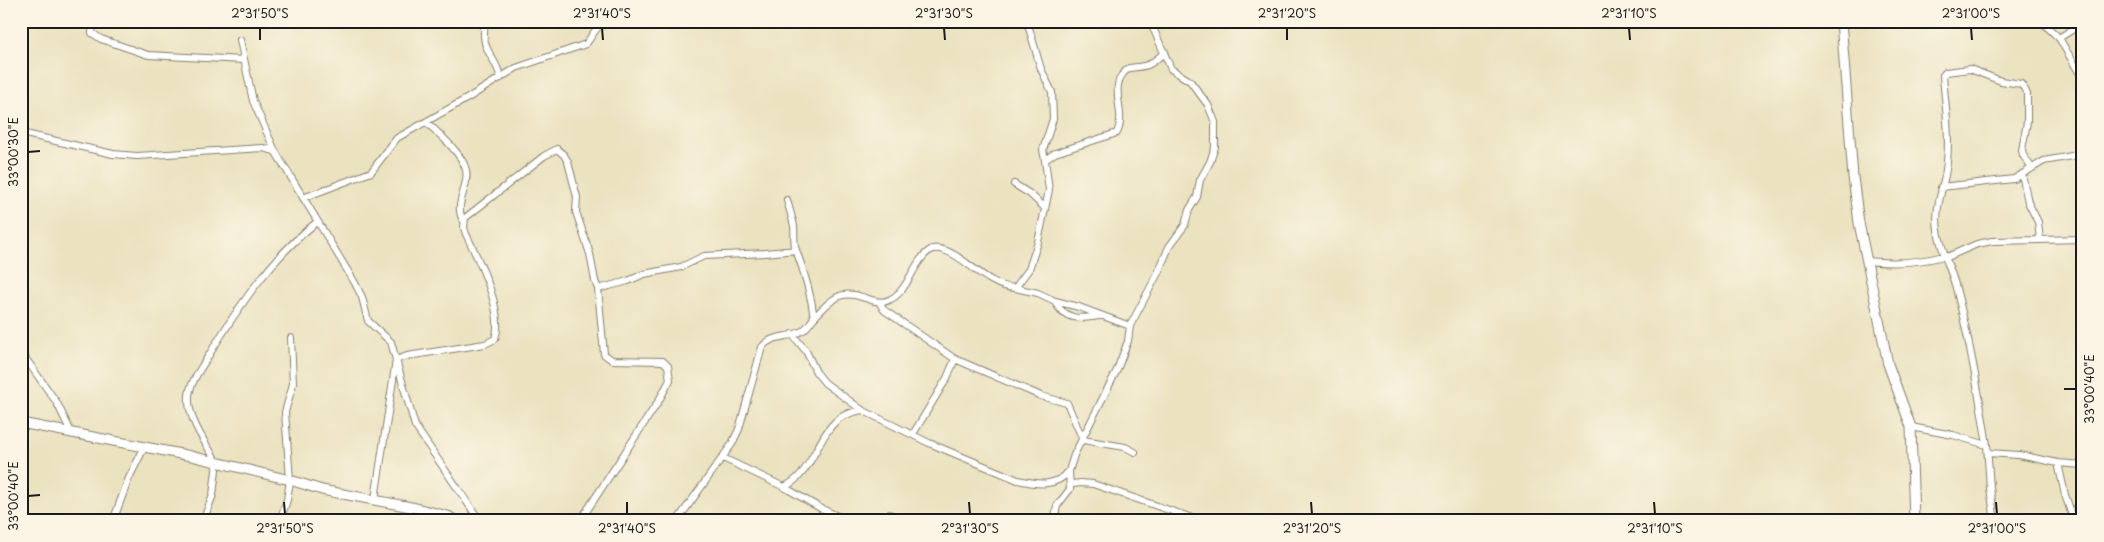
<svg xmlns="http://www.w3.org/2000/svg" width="2104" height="542" font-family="'Playpen Sans',sans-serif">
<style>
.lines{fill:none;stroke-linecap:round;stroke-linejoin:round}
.street-casing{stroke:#847f6e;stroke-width:8}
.secondary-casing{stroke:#847f6e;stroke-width:11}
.street{stroke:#fff;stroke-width:6}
.secondary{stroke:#fff;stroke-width:9}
.ticks{fill:none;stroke:#1c1c1c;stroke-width:2}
.neatline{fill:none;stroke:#1c1c1c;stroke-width:2}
.ticks-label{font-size:12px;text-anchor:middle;fill:#1c1c1c}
</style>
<rect width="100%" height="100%" fill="#fcf5e5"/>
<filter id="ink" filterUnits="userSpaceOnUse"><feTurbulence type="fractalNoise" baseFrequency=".02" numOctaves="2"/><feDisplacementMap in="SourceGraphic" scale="10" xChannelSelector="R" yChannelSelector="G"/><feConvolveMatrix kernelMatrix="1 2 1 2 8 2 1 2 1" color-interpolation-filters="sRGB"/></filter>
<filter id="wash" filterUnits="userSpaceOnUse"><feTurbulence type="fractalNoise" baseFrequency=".0096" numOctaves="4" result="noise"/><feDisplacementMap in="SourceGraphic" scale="20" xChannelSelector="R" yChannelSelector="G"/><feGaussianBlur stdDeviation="1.12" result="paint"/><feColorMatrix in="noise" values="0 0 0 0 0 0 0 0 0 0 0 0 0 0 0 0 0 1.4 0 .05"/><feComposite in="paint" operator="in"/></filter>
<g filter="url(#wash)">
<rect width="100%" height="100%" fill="#ebe2c0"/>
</g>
<g filter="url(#ink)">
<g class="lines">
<defs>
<path id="street" d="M93,21L92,33L101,39L148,55L244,60
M485,21C480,52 494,53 501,78
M1027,21L1041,69L1052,92L1053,119L1043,150L1045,160
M2041,21L2059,38L2083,79
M2059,38L2083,23
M240,40L253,101L275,151L355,283L362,297L368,321L391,342L396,360L375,499
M426,122C438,133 462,153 466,170C470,187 452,206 464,221
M21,133L113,154L137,156L263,148L275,151
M2022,174L2028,202L2038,222L2040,240
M1014,184L1030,194L1045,208
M1941,187L2014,179L2044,161L2083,154
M303,198L371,172L397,138L406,133L468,98L516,68L586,44L597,28L607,23H614
M787,200C789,208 792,217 794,226C795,234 793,242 796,250C804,271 811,294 814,318
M1945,258L1977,244L1992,241L2083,239
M1866,261C1893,264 1917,263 1944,256
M1015,288L1038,293L1055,301L1079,307L1130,326
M598,289L628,281L644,274L681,267L704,256L765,253L796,250
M1055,301C1064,321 1081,319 1099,316
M879,302L884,310L955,359L1041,396L1067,403L1083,440L1125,447L1135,452
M792,334L806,351L816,372L825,383L862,410L929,443L1018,480C1036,484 1056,488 1069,471
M21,352L57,403L72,434
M1911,427L1953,435L1987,445L1990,488L1995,521
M913,434L947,378L955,359
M1987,445C1979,394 1970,342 1957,292C1952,270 1941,252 1938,230C1934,205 1945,186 1947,162C1950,133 1945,104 1943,75L1946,72L1970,69L2001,81L2021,84L2024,88L2027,94V122L2022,150L2023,155L2031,167
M1988,453L2019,455L2058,463L2083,465
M723,458L784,487L820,508L848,521
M2058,463L2065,495L2074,521
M1072,484L1081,483L1093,484L1201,521
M784,487C815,473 817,431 843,416C849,413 856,411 862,410
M113,521L129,478L145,446
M203,521L213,495L217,462C206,444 187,418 189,396C190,382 202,367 209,355C239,306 271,258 317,222
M280,521L287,500L290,480L285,412L293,384L291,338
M480,521L415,426L396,360L407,356L485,344L495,339C505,311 478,259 466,234L464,228L465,218L544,156L557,149L564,155L568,162L577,197L576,212L590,254L595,281L598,289L604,354L612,360L663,361L668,366L670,380L658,402L580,521
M677,521L732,444L739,429L762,347C773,334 786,339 800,332C806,330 809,324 813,319C820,311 833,297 843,295C860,291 876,308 891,299C910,289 913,260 932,249C958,245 983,287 1015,288L1029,269L1038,242L1049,190L1045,160L1055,153L1117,133C1128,111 1105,85 1129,68C1150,66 1149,66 1165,52
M875,521L889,514L907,521
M1054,521L1057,506L1070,489L1069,471L1074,455L1117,370L1128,341L1130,326L1158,273L1169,247L1185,225L1189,210L1197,197L1200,180L1210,162L1215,147V122L1208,105L1190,81L1171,69L1150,21"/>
<path id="secondary" d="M1841,21L1853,177L1859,223L1888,364L1911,427L1914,521
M21,423L191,456L290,480L322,490L416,508L448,516L456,521"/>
</defs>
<use href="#street" class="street-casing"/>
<use href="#secondary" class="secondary-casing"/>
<use href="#street" class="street"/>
<use href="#secondary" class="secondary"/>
</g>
</g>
<path class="ticks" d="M260,28V40M602,28L603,40M944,28L945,40M1287,28V40M1629,28L1630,40M1971,28L1972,40M28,152L40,151M2064,389H2076M28,496L40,495M284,502L285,514M627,502V514M969,502L970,514M1311,502L1312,514M1654,502L1655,514M1996,502L1997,514"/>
<rect width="2104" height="542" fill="none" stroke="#fcf5e5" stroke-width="55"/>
<rect x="28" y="28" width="2048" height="486" class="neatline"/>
<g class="ticks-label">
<text x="260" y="18">2°31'50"S</text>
<text x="602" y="18">2°31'40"S</text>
<text x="944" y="18">2°31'30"S</text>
<text x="1287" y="18">2°31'20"S</text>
<text x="1629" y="18">2°31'10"S</text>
<text x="1971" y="18">2°31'00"S</text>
<text transform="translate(14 152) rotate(-90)" y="4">33°00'30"E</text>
<text transform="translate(2090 389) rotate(-90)" y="4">33°00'40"E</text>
<text transform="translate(14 496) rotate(-90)" y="4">33°00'40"E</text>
<text x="285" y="533">2°31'50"S</text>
<text x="627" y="533">2°31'40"S</text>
<text x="970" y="533">2°31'30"S</text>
<text x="1312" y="533">2°31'20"S</text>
<text x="1655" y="533">2°31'10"S</text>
<text x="1997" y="533">2°31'00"S</text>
</g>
</svg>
